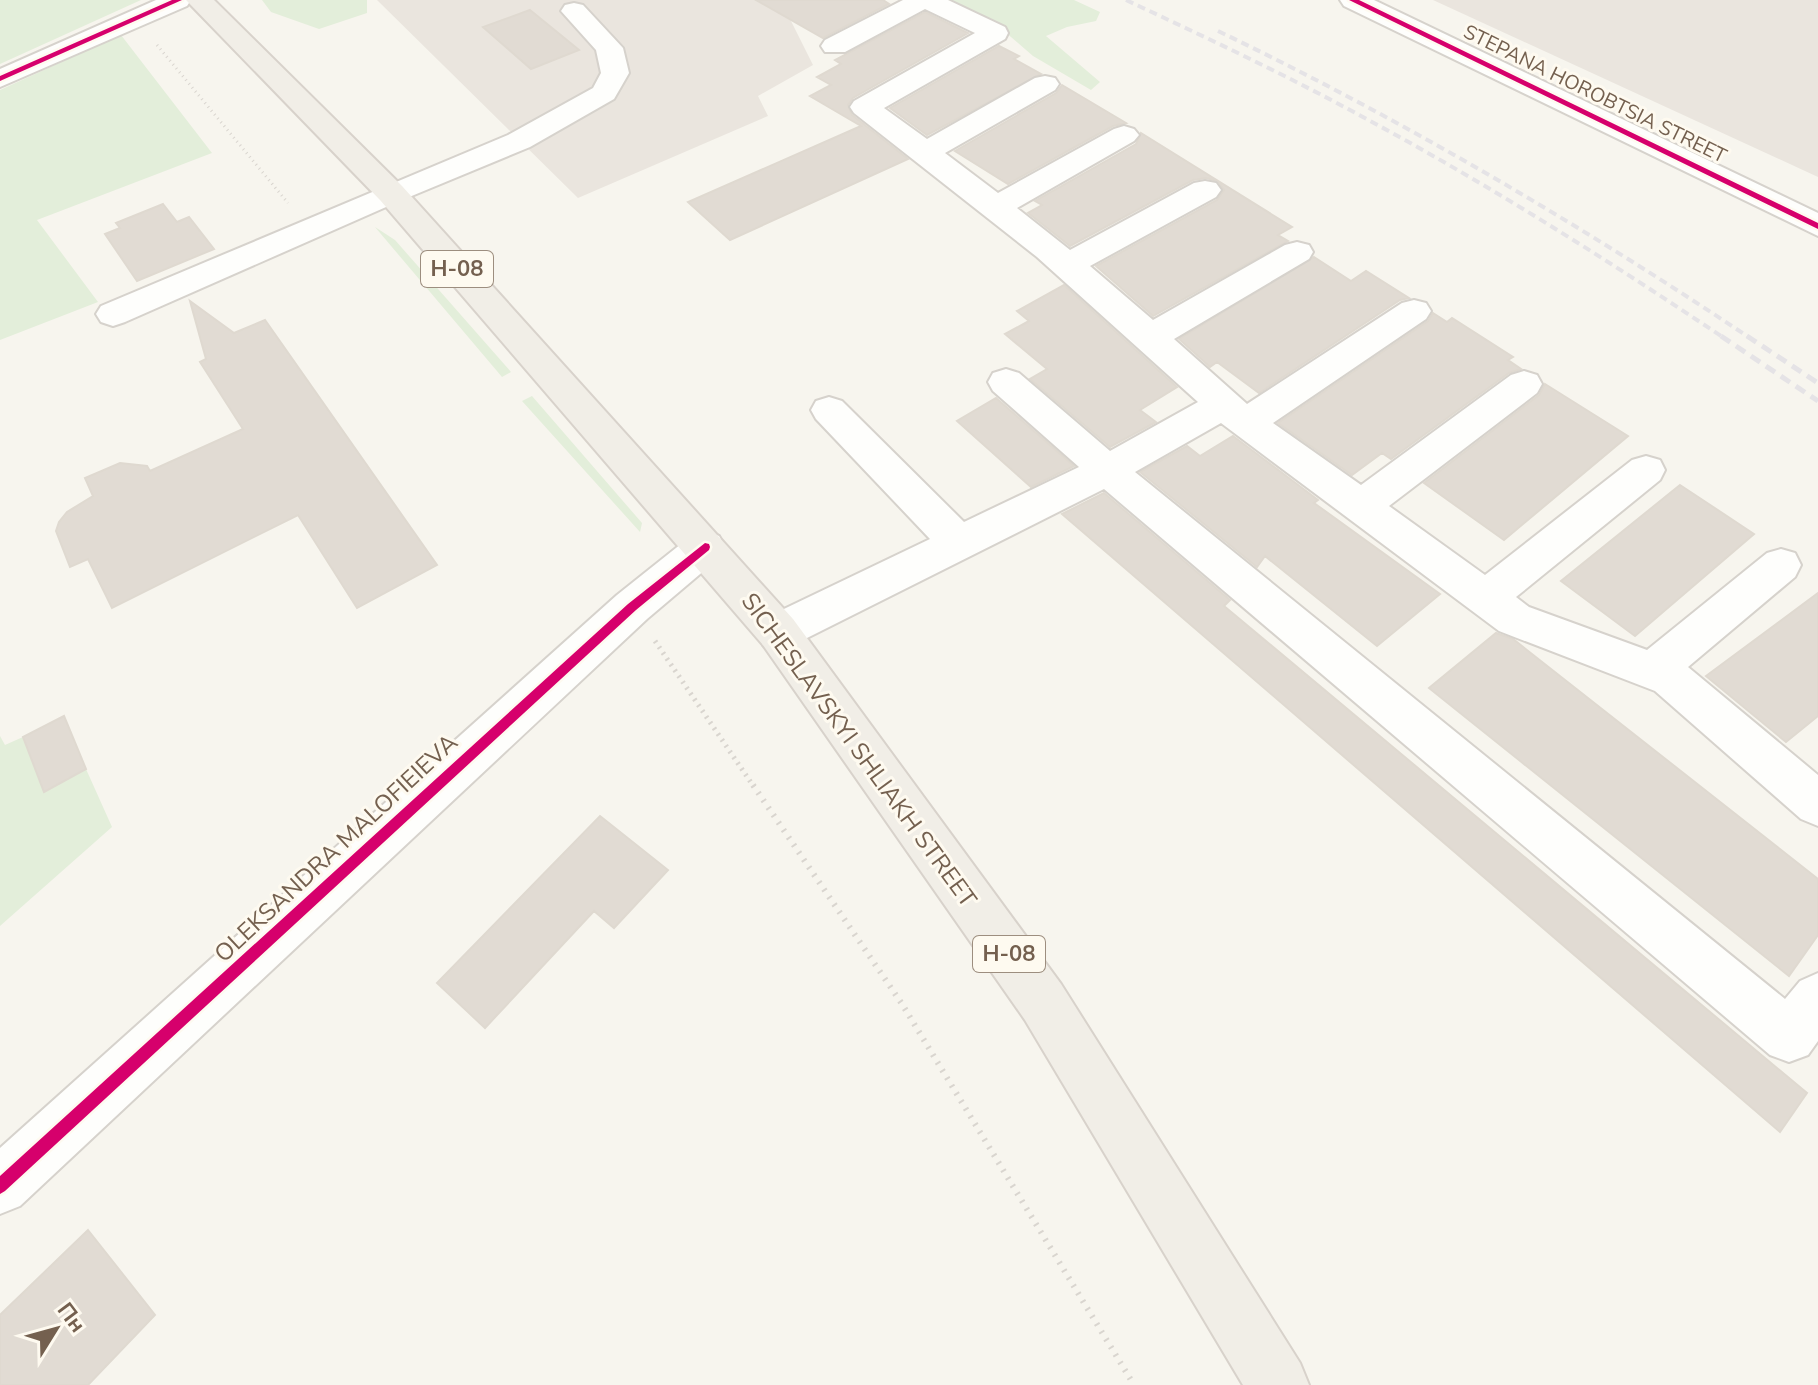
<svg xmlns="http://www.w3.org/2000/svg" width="1818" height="1385" font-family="'Nunito Sans',sans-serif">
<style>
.industrial{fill:#eae5de}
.green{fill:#e3eeda}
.building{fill:#e1dbd3;stroke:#dfd9d0;stroke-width:2}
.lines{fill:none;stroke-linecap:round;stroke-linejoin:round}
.minor-casing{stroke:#d6d2cc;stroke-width:4}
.major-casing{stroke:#d8d2cb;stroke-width:4}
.path-far2{stroke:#d9d5cf;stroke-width:3;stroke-dasharray:1 4;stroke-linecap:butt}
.path-far1{stroke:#d9d5cf;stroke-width:5;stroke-dasharray:2 5;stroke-linecap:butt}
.path{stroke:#d9d5cf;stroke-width:6;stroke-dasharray:2 7;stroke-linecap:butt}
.minor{fill:#fefefc;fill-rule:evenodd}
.major{fill:#f1eee7;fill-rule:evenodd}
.rail-far1{stroke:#e5e3e6;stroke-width:4;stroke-dasharray:8 5;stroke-linecap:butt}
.rail{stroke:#e5e3e6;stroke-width:5;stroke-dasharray:11 7;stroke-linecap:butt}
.cycleway-casing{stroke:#fefaf0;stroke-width:5}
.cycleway{fill:#d6006c;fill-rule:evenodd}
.labels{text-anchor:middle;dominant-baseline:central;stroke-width:6;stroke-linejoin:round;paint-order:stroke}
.far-street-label{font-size:20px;fill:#74604f;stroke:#fefaf0}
.shield{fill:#fefaf0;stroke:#9d8e7f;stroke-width:2}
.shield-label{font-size:22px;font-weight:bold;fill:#74604f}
.street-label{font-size:24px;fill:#74604f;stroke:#fefaf0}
</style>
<rect width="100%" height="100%" fill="#f7f5ee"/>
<path class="industrial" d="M377,0H768L784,7L813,65L758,96L768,116L578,198Z
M1433,0H1818V177Z"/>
<path class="green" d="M0,0H141L0,64Z
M262,0H367V13L319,29L271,12Z
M942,0H1074L1100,12L1096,21L1067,27L1046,36L1100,82L1091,90L1033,56L1004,31Z
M121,35L212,153L37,220L98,302L0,340V90Z
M375,227L395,240L511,372L502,377Z
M532,396L642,523L640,532L522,401Z
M0,736L5,745L23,737L45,791L86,769L112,827L0,926Z"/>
<path class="building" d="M756,0H883L889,4L823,38Z
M530,10L579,50L531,69L483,27Z
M925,12L968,33L853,98L848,105L852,115L908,159L730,240L688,202L861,126L810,96L831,85L817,77L841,64L835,60Z
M999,46L1019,56L1014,59L1041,74L927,135L890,108Z
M1062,85L1126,123L1113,126L1008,184L955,151L1056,93Z
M1141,133L1292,227L1278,235L1288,241L1153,316L1096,266L1217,200L1224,190L1218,181L1206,178L1193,180L1070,246L1028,213L1042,205L1035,201L1136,144Z
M163,204L177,222L189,217L214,249L137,281L105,234L120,228L116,223Z
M1314,257L1351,281L1366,271L1409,298L1400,300L1259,393L1217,362L1210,367L1179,339Z
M1064,285L1177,387L1140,410L1156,422L1110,447L1030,379L1047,369L1005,334L1029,321L1017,311Z
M190,301L234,333L265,320L437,565L357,608L298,515L112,608L88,559L70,567L56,531L59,522L67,512L93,496L85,478L120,463L147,466L150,471L243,429L200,362L206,359Z
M1433,313L1447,322L1452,318L1513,357L1508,360L1521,369L1509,373L1391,459L1382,453L1352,475L1278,423L1428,321Z
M1545,384L1628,436L1504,540L1424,483L1539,395Z
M996,398L1074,466L1031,487L957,421Z
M1233,436L1318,500L1314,503L1440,594L1377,646L1265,556L1257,567L1140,472L1187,446L1200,456Z
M1680,485L1754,534L1635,636L1561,581Z
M1104,493L1230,600L1224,606L1807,1093L1780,1132L1062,514Z
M1818,593V716L1786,742L1706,676Z
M1496,633L1513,639L1818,879V935L1789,976L1429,688Z
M64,716L86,769L44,792L23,737Z
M600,816L668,870L614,928L594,911L485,1028L437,983Z
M88,1230L155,1315L88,1385H0V1315Z"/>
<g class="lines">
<defs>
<path id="minor" d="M156,0H191L187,6L0,87V69Z
M903,0H948L1005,27L1008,33L1005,39L884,108L927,139L1035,78L1045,76L1055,78L1059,84L1055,90L945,153L998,193L1114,129L1124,126L1134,129L1139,135L1134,141L1017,208L1070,250L1194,183L1205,181L1216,183L1221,190L1216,197L1090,266L1153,320L1285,245L1297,242L1309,245L1313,252L1309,259L1174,339L1247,404L1402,303L1414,300L1426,303L1431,311L1426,319L1273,423L1361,485L1511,375L1524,371L1537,375L1542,384L1537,393L1389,506L1485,575L1632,460L1646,456L1660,460L1665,470L1660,480L1516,597L1529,607L1647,650L1767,553L1781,549L1795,553L1801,565L1795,577L1688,667L1818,775V826L1801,819L1655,691L1499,631L1221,423L1135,472L1785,999L1800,981L1818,973V1041L1808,1055L1789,1062L1770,1055L1104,489L793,645L778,650L763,645L757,632L763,619L930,539L816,419L811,410L816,401L829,397L842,401L964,522L1079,467L993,391L988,382L993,373L1006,369L1019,373L1110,451L1198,402L1037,257L854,113L850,107L854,101L975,33L925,9L845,52H825L821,46L825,40Z
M1340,0H1374L1818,213V236L1344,6Z
M574,3L583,5L623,48L629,73L614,99L530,147L402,200L125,322L113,326L101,322L96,314L101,306L508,135L593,88L601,73L596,50L561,11L565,5Z
M705,531L719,536L725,547L719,558L647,619L20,1206L0,1214V1148L617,595L691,536Z"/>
<path id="major" d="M186,0H214L402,186L793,619L1061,984L1300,1363L1309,1385H1243L1025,1020L763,645L380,200Z"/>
</defs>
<use href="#minor" class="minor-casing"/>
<use href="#major" class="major-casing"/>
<path class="path-far2" d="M157,45L288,203"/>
<path class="path-far1" d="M655,641L754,787"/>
<path class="path" d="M753,785L902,1004L1134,1385"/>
<use href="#minor" class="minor"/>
<use href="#major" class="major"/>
<path class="rail-far1" d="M1126,0C1205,37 1284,74 1361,116C1486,183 1606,259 1724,338
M1218,31C1403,120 1579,224 1750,338"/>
<path class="rail" d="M1721,336L1818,401
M1747,336L1818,383"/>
<defs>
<path id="cycleway" d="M172,0H182L0,81V76Z
M1349,0H1359L1818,223V229Z
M705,543L709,544L710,547L709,550L636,610L5,1191L0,1194V1176L628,604Z"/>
</defs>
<use href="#cycleway" class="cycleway-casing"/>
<use href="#cycleway" class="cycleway"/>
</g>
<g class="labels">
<g class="far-street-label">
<text transform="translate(1595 94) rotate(26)">STEPANA HOROBTSIA STREET</text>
</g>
<g class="shield">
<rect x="421" y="251" width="72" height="36" rx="6"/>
<rect x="973" y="936" width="72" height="36" rx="6"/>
</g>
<g class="shield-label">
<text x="457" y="269">Н-08</text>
<text x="1009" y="954">Н-08</text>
</g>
<g class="street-label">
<text transform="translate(859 750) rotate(54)">SICHESLAVSKYI SHLIAKH STREET</text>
<text transform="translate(336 848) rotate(-43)">OLEKSANDRA MALOFIEIEVA</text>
</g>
</g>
<g transform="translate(56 1329) rotate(53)" stroke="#fefaf0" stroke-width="6" paint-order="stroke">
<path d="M0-6L14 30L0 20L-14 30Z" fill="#74604f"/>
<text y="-12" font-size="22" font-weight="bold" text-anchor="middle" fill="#74604f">Пн</text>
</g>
</svg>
